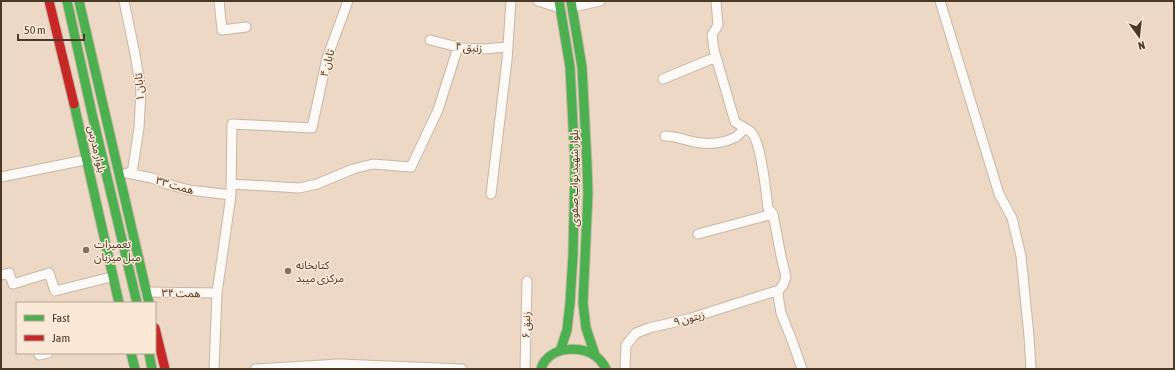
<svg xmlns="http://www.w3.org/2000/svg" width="1175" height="370" font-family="'Asap Condensed','Noto Sans Arabic',sans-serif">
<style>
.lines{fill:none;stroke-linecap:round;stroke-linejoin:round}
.street-casing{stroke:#c7b6a5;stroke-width:11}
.fast-casing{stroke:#c7b6a5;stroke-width:11}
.jam-casing{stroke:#c7b6a5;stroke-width:11}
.street{stroke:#fcf9f6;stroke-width:9}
.fast{stroke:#4caf50;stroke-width:9}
.jam{stroke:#c62828;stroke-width:9}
.poi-dot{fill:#83715e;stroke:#fbe9d7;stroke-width:1.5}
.labels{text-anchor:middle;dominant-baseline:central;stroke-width:3;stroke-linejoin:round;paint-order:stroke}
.street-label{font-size:11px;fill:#4b3927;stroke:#fbe9d7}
.poi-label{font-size:11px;fill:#4b3927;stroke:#fbe9d7;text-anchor:start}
</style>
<rect width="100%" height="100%" fill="#ecd8c5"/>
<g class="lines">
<defs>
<path id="street" d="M124,1L135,54L141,90L139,128L132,174
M219,1L222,30L246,27
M538,1L560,8
M716,1L718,25L712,35L714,50L735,122C739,125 746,128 751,132C761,141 766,192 768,208L773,214L781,256L786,277L783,285L779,290L778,295L781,313L793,343L802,369
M940,1L999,194L1012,218L1021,256L1029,336L1031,369
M573,7L600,1
M430,40L462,48L482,49L508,47
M663,79L716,57
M665,136C673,136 679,138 686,140C703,145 720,145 736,137C739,135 742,131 745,128
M127,173L152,178L167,184L189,190L231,195
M1,177L80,161
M231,184L299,188L317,184L353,169L373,164L411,167L438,110L458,47
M491,194L507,60L511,1
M698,234L773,214
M1,275L9,273L13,284L49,273L55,291L107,278
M146,292L217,293
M39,355L48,353
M214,369L217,293L231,195L232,124L312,128L327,58L348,1
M255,369L339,364L462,369
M525,369L527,281
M625,369L626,345L636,333L649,328L688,319L779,290"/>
<path id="fast" d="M67,1L93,118L137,303
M79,1L149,303
M559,1L570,67L575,164L573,255L570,303L567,330L560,351
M571,1L582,67L587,164L588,193L583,303L586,328L595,355
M74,104L119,303
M131,353L135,369
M149,353L152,369
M541,369C542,366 543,363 545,361C555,347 581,346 594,355C600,359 603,363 606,369"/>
<path id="jam" d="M49,1L74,104
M155,328L165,369"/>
</defs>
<use href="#street" class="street-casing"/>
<use href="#fast" class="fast-casing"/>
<use href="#jam" class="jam-casing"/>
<use href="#street" class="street"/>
<use href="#fast" class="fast"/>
<use href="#jam" class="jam"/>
</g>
<g class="poi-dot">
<circle cx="86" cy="250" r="4"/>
<circle cx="288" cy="271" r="4"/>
</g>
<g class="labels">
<g class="street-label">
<text transform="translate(469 47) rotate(6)">زنبق ۴</text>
<text transform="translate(327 63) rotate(-75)">تابان ۴</text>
<text transform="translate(139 87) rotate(-94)">تابان ۱</text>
<text transform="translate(97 149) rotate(77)">بلوار مدرس</text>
<text transform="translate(574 178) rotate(-90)">بلوار شهید نواب صفوی</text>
<text transform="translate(175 185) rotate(16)">همت ۳۳</text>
<text transform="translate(181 293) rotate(1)">همت ۳۴</text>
<text transform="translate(689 318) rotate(-15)">زیتون ۹</text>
<text transform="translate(526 325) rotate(-89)">زنبق ۶</text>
</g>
<g class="poi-label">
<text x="94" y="244">تعمیرات<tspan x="94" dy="13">مبل میزبان</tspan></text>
<text x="296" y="265">کتابخانه<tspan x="296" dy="13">مرکزی میبد</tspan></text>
</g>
</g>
<rect width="1175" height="370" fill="none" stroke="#4b3927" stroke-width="4"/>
<rect x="16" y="302" width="140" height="52" fill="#fbe9d7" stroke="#b5a391"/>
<rect x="24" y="315" width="20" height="6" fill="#4caf50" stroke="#b5a391"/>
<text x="52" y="322" font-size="12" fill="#4b3927">Fast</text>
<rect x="24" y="335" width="20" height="6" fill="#c62828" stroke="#b5a391"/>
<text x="52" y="342" font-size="12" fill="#4b3927">Jam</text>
<g transform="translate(1139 36) rotate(165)" stroke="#fbe9d7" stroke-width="3" paint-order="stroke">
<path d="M0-3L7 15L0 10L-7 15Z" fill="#4b3927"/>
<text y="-6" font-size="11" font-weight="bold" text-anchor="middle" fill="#4b3927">N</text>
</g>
<path d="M18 34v6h66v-6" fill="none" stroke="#4b3927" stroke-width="2"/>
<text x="24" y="34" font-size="12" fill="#4b3927" stroke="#fbe9d7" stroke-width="3" paint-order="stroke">50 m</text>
</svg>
